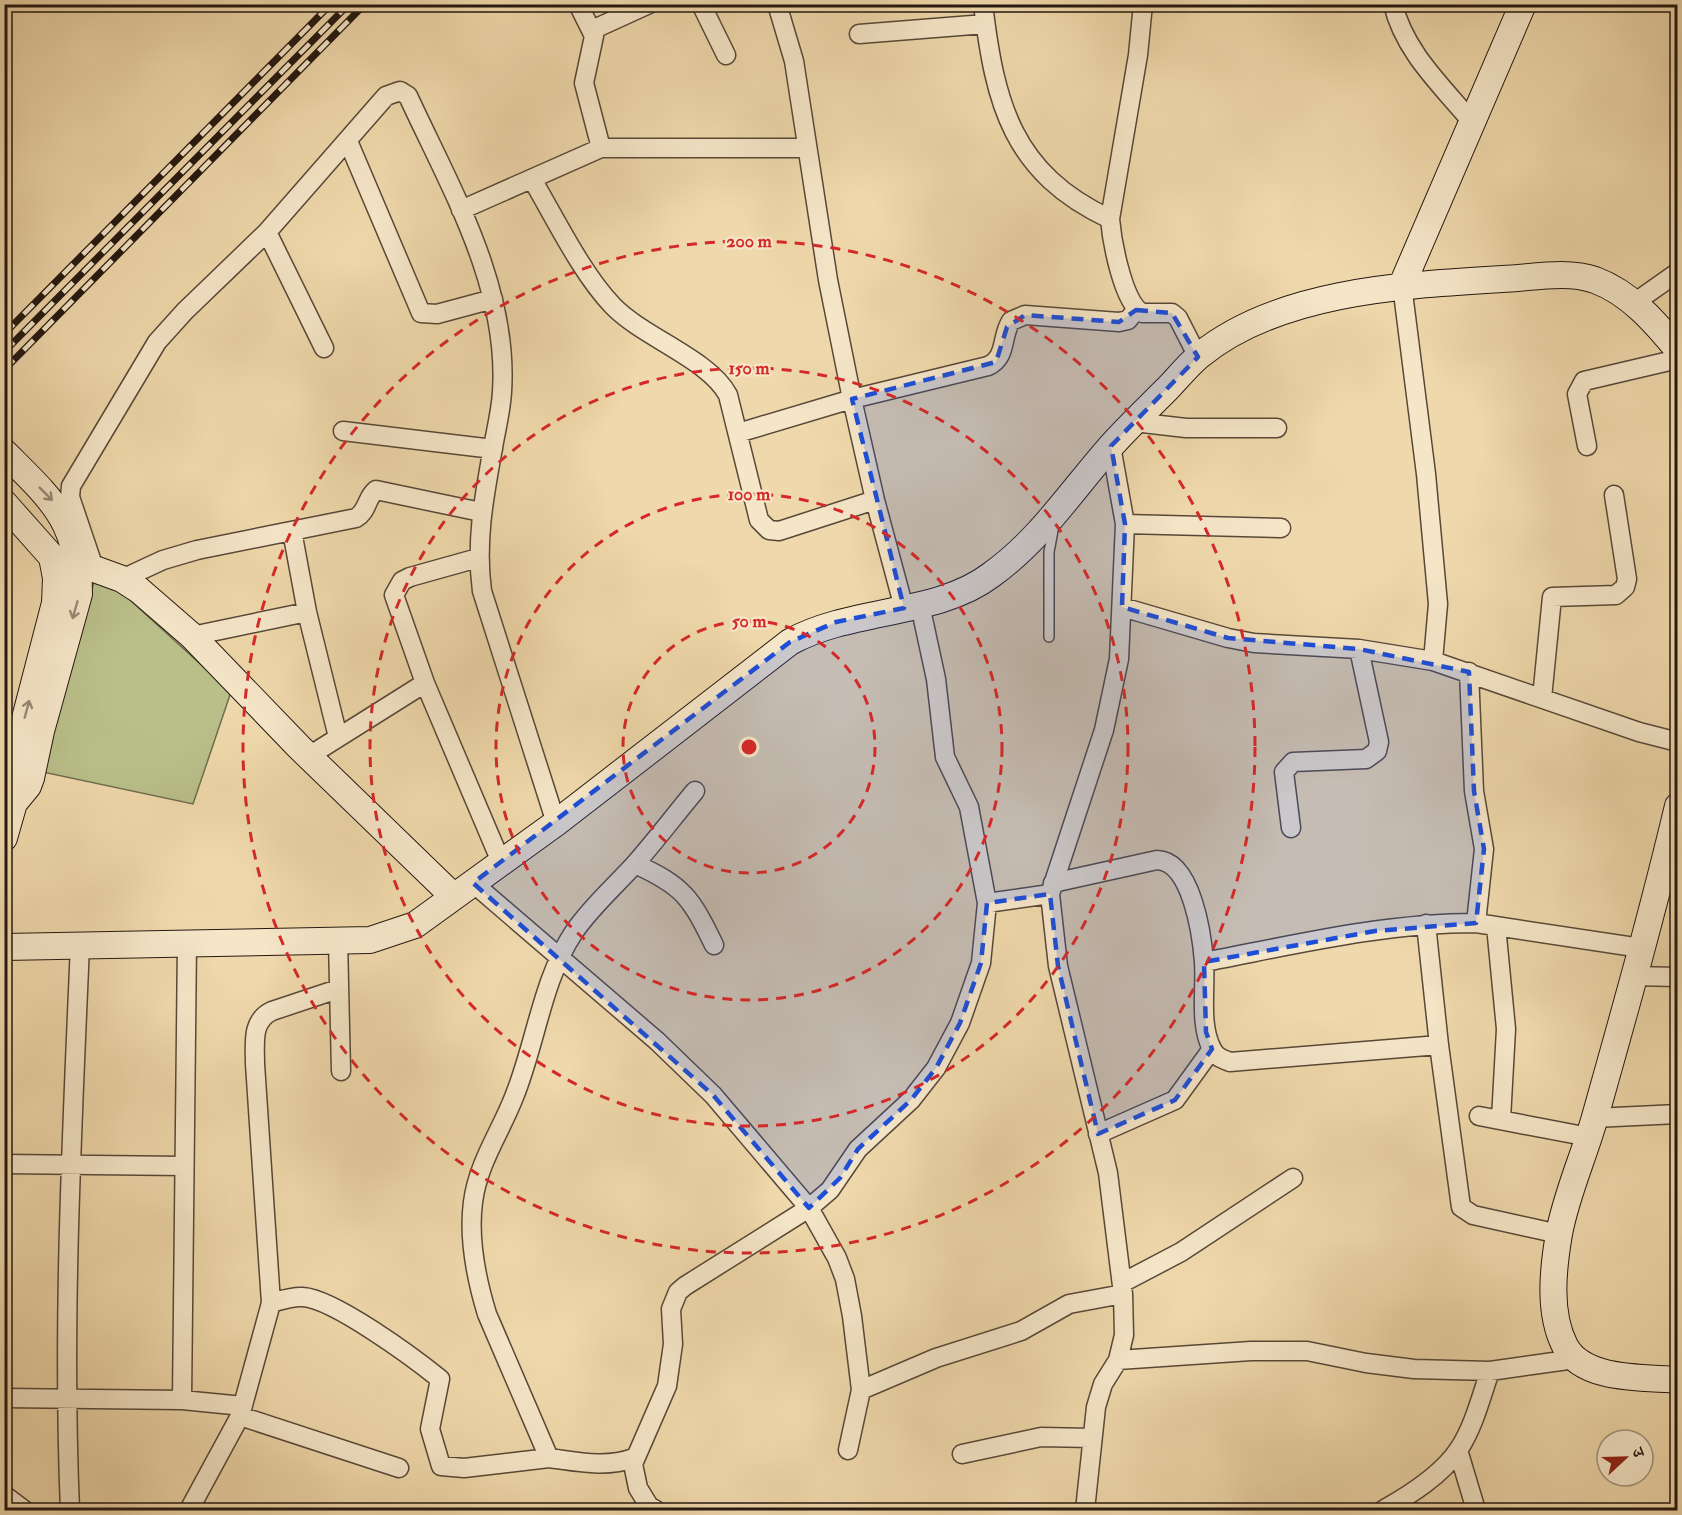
<svg xmlns="http://www.w3.org/2000/svg" width="1682" height="1515" font-family="'IM FELL Double Pica','Noto Serif Devanagari',serif">
<style>
.green{fill:#b9bf89;stroke:#6e6c4d;stroke-width:1.5}
.lines{fill:none;stroke-linecap:round;stroke-linejoin:round}
.lane-casing{stroke:#574838;stroke-width:12}
.street-casing{stroke:#574838;stroke-width:21}
.secondary-casing{stroke:#241811;stroke-width:28}
.lane{stroke:#f5e6c8;stroke-width:9}
.street{stroke:#f5e6c8;stroke-width:18}
.secondary{stroke:#f5e6c8;stroke-width:26}
.rail-casing{stroke:#241811;stroke-width:7}
.rail{stroke:#f5e6c8;stroke-width:4.5;stroke-dasharray:14;stroke-linecap:butt}
.oneway{stroke:#978976}
.marked{fill:#1d4ed8;fill-opacity:0.2;stroke:#1d4ed8;stroke-width:4.5;stroke-dasharray:12 8;stroke-linejoin:round}
.ring{fill:none;stroke:#d62828;stroke-width:3;stroke-dasharray:10 8}
.centre{fill:#d62828;stroke:#f5e6c8;stroke-width:3}
.ring-label{font-size:18px;text-anchor:middle;font-weight:bold;fill:#d62828;stroke:#f5e6c8;stroke-width:4.5;stroke-linejoin:round;paint-order:stroke}
</style>
<rect width="100%" height="100%" fill="#efd8ab"/>
<filter id="stains"><feTurbulence type="fractalNoise" baseFrequency=".00333" numOctaves="4"/><feColorMatrix values="0 0 0 0 .2 0 0 0 0 .09 0 0 0 0 .02 0 0 0 .5 -.17"/></filter>
<radialGradient id="worn" r=".72"><stop offset=".6" stop-color="#630" stop-opacity="0"/><stop offset="1" stop-color="#630" stop-opacity=".3"/></radialGradient>
<path class="green" d="M94,582L118,589L231,692L193,804L38,771Z"/>
<g class="lines">
<defs>
<path id="lane" d="M1049,637V552L1054,525"/>
<path id="street" d="M578,4L594,36L584,83L601,148
M701,4L726,55
M777,4L794,61L828,280L852,399L875,500L904,608
M983,4C995,104 1012,173 1110,219
M1143,4L1138,55L1110,219C1112,242 1123,302 1142,313H1172L1178,318L1198,357
M1393,4C1404,51 1441,85 1471,121
M592,30L649,4
M859,34L985,24
M348,141L421,313L437,314L493,299
M532,179C555,218 582,274 613,306C644,338 709,359 728,395L759,520L769,530L779,531L875,500
M461,210L601,148H807
M267,232L324,348
M1402,285L1426,474L1438,604L1433,661
M1634,303L1678,272
M1134,422L1186,428H1277
M343,431L493,449
M738,433L852,399L988,366C1007,358 1001,336 1011,321L1025,315L1119,322L1128,320L1136,310
M1587,446L1577,394L1584,381L1678,359
M1125,524L1281,528
M292,531L307,612L338,737
M478,558L410,577L402,581L394,595L425,683L501,862
M94,568L70,497L71,486L157,342L185,311L267,232L386,96L400,91L408,96C451,189 509,287 502,392C501,409 497,426 494,442C485,492 475,540 482,591L556,823
M122,579L163,560L197,550L356,518C368,511 366,498 376,490L481,512
M1122,607L1228,638L1254,643L1359,649L1433,661L1639,732L1678,742
M192,636L307,612
M1469,672L1474,791L1484,849L1476,923
M1542,698L1552,597L1616,595L1625,587L1627,579L1614,495
M309,756L425,683
M1291,828L1284,772L1293,762L1366,759L1377,751L1379,742L1359,649
M635,864C684,886 691,898 714,945
M1659,882H1678
M473,883L657,1041L713,1095L809,1208L837,1258L845,1279L852,1316L861,1390L848,1450
M1053,883L1157,860C1192,861 1202,936 1204,962C1206,989 1199,1025 1212,1049C1216,1057 1222,1059 1230,1062L1439,1045
M987,903L1050,894
M1426,924L1439,1045L1461,1207L1473,1215L1559,1234
M1496,926L1506,1029L1501,1119
M338,940L341,1071
M1204,962C1294,945 1384,923 1476,923L1641,948
M1633,976L1678,977
M1479,1116L1589,1137
M1594,1118L1678,1114
M1098,1134L1175,1100L1212,1049
M4,1164L184,1166
M1122,1283L1181,1252L1293,1178
M271,1303C282,1300 292,1296 303,1297C334,1299 414,1358 440,1379L430,1429L441,1466L464,1468L549,1458
M1118,1360L1251,1351H1307L1366,1363L1414,1369L1490,1371L1575,1359
M861,1390L936,1358L1021,1331L1069,1304L1123,1294
M4,1398L182,1400L243,1406
M182,1400L187,941
M240,1416L399,1468
M1458,1450L1476,1510
M962,1454L1041,1437L1092,1438
M634,1458C606,1468 579,1462 549,1458L487,1314C476,1278 468,1240 473,1202C478,1163 500,1133 514,1097C536,1043 542,980 574,932C591,907 615,886 635,864C656,840 675,815 695,791
M4,1495L24,1510
M70,1510C62,1322 72,1133 80,945
M189,1510L240,1416L271,1303L255,1064C255,1043 251,1021 272,1011L338,989
M656,1510L649,1506L638,1488L633,1464L667,1386L673,1344L671,1309L678,1292L685,1286L809,1208L830,1190L858,1149L911,1100L936,1068L960,1023L981,963L987,903L969,807L945,757L936,679L920,605
M1085,1510L1096,1407L1103,1384L1118,1360L1124,1335L1123,1294L1108,1173L1058,966L1050,894L1104,730L1119,659L1125,524L1111,446
M1383,1510C1410,1495 1442,1475 1459,1449C1474,1426 1481,1397 1490,1371"/>
<path id="secondary" d="M1402,285L1523,4
M4,452C52,500 79,521 79,594L41,731L31,778L28,786L14,803L11,772L55,603L56,578L52,557L4,503
M78,563L122,579L139,590L192,636L299,747L453,896
M1678,806C1653,911 1624,1014 1595,1117C1584,1156 1566,1195 1559,1234C1553,1269 1548,1313 1565,1346C1583,1381 1644,1377 1678,1380
M4,838L14,803
M4,947L370,940L415,925L556,823L790,642C851,608 937,616 991,575C1040,540 1072,490 1111,446C1129,426 1148,408 1166,390C1177,379 1187,366 1199,356C1278,291 1404,285 1502,279C1531,278 1566,270 1595,280C1630,293 1655,322 1678,350"/>
</defs>
<use href="#lane" class="lane-casing"/>
<use href="#street" class="street-casing"/>
<use href="#secondary" class="secondary-casing"/>
<use href="#lane" class="lane"/>
<use href="#street" class="street"/>
<use href="#secondary" class="secondary"/>
<defs>
<path id="rail" d="M4,334L331,4
M4,352L349,4
M4,370L365,4"/>
</defs>
<use href="#rail" class="rail-casing"/>
<use href="#rail" class="rail"/>
</g>
<defs><path id="oneway-shaft" d="M-6 0H5M1.5-3L5.5 0L1.5 3" fill="none" stroke-width="1.6" stroke-linecap="round" stroke-linejoin="round" transform="scale(1.5)"/></defs>
<g class="oneway">
<use href="#oneway-shaft" transform="translate(46 494) rotate(45)"/>
<use href="#oneway-shaft" transform="translate(75 610) rotate(106)"/>
<use href="#oneway-shaft" transform="translate(27 709) rotate(-75)"/>
</g>
<path class="marked" d="M1136,310L1172,313L1198,357L1111,446L1125,524L1122,607L1228,638L1359,649L1469,672L1474,791L1484,849L1476,923L1375,931L1204,962L1206,1032L1212,1049L1175,1100L1098,1134L1058,966L1050,894L987,903L981,963L960,1023L936,1068L911,1100L858,1149L840,1178L809,1208L713,1095L473,883L790,642L836,622L904,608L852,399L996,362L1007,327L1025,315L1119,322Z"/>
<g class="ring">
<circle cx="749" cy="747" r="126"/>
<circle cx="749" cy="747" r="253"/>
<circle cx="749" cy="747" r="379"/>
<circle cx="749" cy="747" r="506"/>
</g>
<circle cx="749" cy="747" r="9" class="centre"/>
<g class="ring-label">
<text x="749" y="247">200 m</text>
<text x="749" y="374">150 m</text>
<text x="749" y="500">100 m</text>
<text x="749" y="627">50 m</text>
</g>
<rect width="1682" height="1515" fill="none" stroke="#efd8ab" stroke-width="24"/>
<rect x="6" y="6" width="1670" height="1503" fill="none" stroke="#241811" stroke-width="3"/>
<rect x="12" y="12" width="1658" height="1491" fill="none" stroke="#241811" stroke-width="1.5"/>
<g transform="translate(1625 1458) rotate(68)"><circle r="28" fill="#f5e6c8" stroke="#a1947f" stroke-width="1.5"/>
<path d="M0-4.5L10 22L0 15L-10 22Z" fill="#8f2418"/>
<text y="-9" font-size="16" font-weight="bold" text-anchor="middle" fill="#241811">उ</text>
</g>
<rect width="100%" height="100%" filter="url(#stains)"/>
<rect width="100%" height="100%" fill="url(#worn)"/>
</svg>
